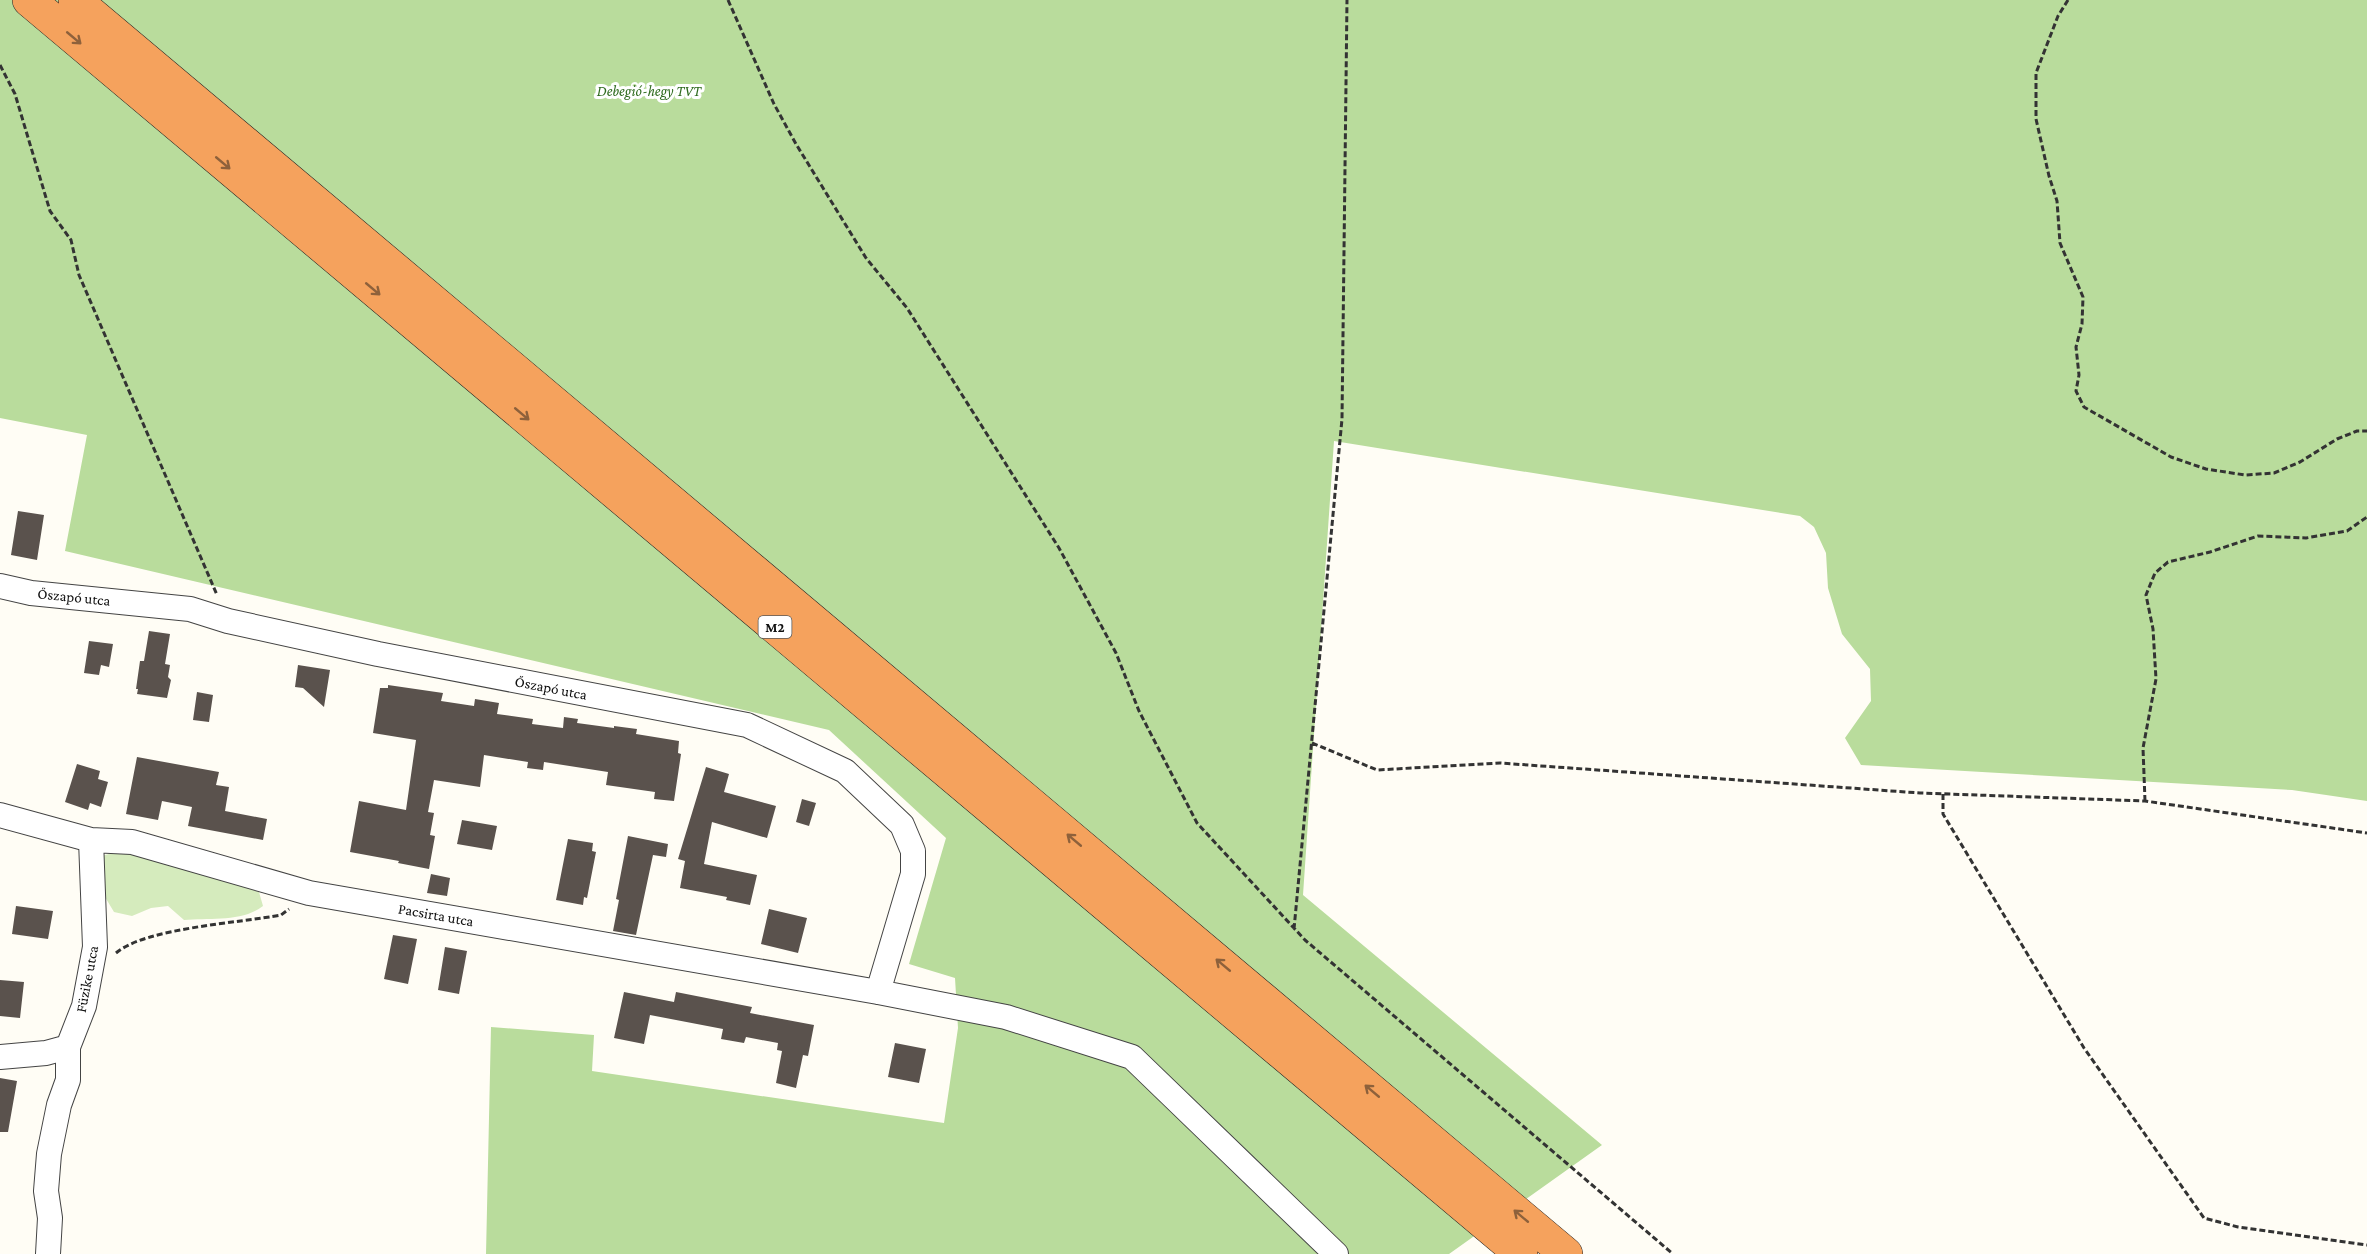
<svg xmlns="http://www.w3.org/2000/svg" width="2367" height="1254" font-family="'Crimson Pro',serif">
<style>
.green{fill:#d5ebbd}
.forest{fill:#b9dc9c}
.building{fill:#5a524d}
.lines{fill:none;stroke-linecap:round;stroke-linejoin:round}
.minor-casing{stroke:#444;stroke-width:26}
.highway-casing{stroke:#222;stroke-width:34}
.path{stroke:#333;stroke-width:3;stroke-dasharray:6 3;stroke-linecap:butt}
.minor{stroke:#fff;stroke-width:24}
.highway{stroke:#f5a25d;stroke-width:33}
.oneway{stroke:#8e613b}
.labels{text-anchor:middle;dominant-baseline:central;stroke-width:6;stroke-linejoin:round;paint-order:stroke}
.shield{fill:#fff;stroke:#585858;stroke-width:1.5}
.shield-label{font-size:14px;font-weight:bold;fill:#111}
.park-label{font-size:15px;font-style:italic;fill:#2f6b1f;stroke:#fff}
.street-label{font-size:15px;fill:#111;stroke:#fff}
</style>
<rect width="100%" height="100%" fill="#fffdf5"/>
<path class="green" d="M125,850L181,862L259,892L263,906C243,922 210,918 184,920L168,906L151,908L132,916L114,912L99,887L101,856Z"/>
<path class="forest" d="M0,0H2367V801L2292,790L1861,765L1845,738L1871,701L1870,669L1842,634L1828,588L1826,553L1814,527L1800,516L1334,441L1303,895L1602,1145L1449,1254H486L491,1027L594,1035L592,1071L944,1123L958,1028L955,978L909,964L946,838L829,730L65,551L87,435L0,418Z"/>
<path class="building" d="M18,511L44,515L37,560L11,555Z
M149,631L170,634L165,664L170,665L168,677L171,680L167,698L137,694L138,689H136L140,661H144Z
M89,641L113,644L109,667L101,665L99,675L84,673Z
M298,665L330,670L324,707L303,688L295,687Z
M388,685L443,693L441,701L474,706L475,699L499,703L497,714L533,719L532,724L563,728L564,717L578,719L577,723L614,728V726L637,729L636,734L679,741L678,753L681,754L674,801L654,799L655,792L606,785L608,772L544,762L543,770L527,768L528,762L484,755L480,787L434,780L428,812L434,813L430,835L435,836L429,869L398,863L399,861L350,852L359,801L406,810L416,740L373,733L380,688H388Z
M197,692L213,695L209,722L193,720Z
M137,757L219,772L216,785L229,787L225,811L267,819L263,840L188,826L192,807L162,801L158,820L126,814Z
M77,764L100,771L98,779L108,782L101,807L90,803L88,810L65,802Z
M706,767L729,774L724,792L776,806L767,838L712,822L704,864L757,875L750,905L726,900L727,897L680,888L685,861L678,859Z
M802,799L816,803L809,826L796,822Z
M462,820L497,826L492,850L457,844Z
M628,836L668,844L666,857L653,855L636,935L613,931L619,900L616,899Z
M568,839L593,843L592,851L596,852L587,898L584,897L583,905L556,900Z
M431,874L450,878L447,896L427,893Z
M16,906L53,911L48,939L12,934Z
M769,909L807,918L798,953L761,944Z
M393,935L417,939L408,984L384,979Z
M445,947L467,951L459,994L438,990Z
M0,980L24,982L20,1018L0,1016Z
M624,992L674,1002L676,992L752,1007L750,1013L814,1025L808,1056L803,1055L796,1088L776,1083L782,1051L777,1050L778,1043L746,1037L744,1043L721,1039L723,1029L650,1015L644,1044L614,1038Z
M895,1043L926,1049L919,1083L888,1077Z
M0,1078L17,1081L8,1132H0Z"/>
<g class="lines">
<defs>
<path id="minor" d="M0,586L31,593L190,609L228,621L378,654L747,725L845,771L902,825L913,851V874L878,992
M0,815L91,840L132,842L309,893L878,992L1006,1017L1132,1057L1336,1254
M0,1057L46,1053L68,1047
M48,1254L50,1218L46,1191L49,1154L59,1105L68,1080V1047L84,1006L95,947L91,840"/>
<path id="highway" d="M29,0L1521,1254
M75,0L1566,1254"/>
</defs>
<use href="#minor" class="minor-casing"/>
<use href="#highway" class="highway-casing"/>
<path class="path" d="M728,0L774,104L796,144L866,258L907,308L1059,548L1116,653L1139,711L1197,823L1305,940L1673,1254
M2068,0L2058,16L2036,73V119L2049,176L2057,201L2060,243L2083,297L2082,324L2076,347L2079,375L2076,391L2084,407L2171,457L2206,469L2245,475L2274,473L2300,462L2337,439L2357,431H2367
M0,65L15,94L50,211L71,240L79,275L217,595
M1312,743L1377,770L1500,763L1920,793L2145,801L2367,833
M1943,794V814L2084,1048L2204,1218L2238,1227L2367,1245
M2145,801L2143,748L2156,679L2153,629L2146,595L2155,573L2168,562L2210,552L2258,536L2306,538L2347,531L2367,517
M1294,929L1342,419L1347,0
M116,953C145,928 239,923 281,915L289,909"/>
<use href="#minor" class="minor"/>
<use href="#highway" class="highway"/>
</g>
<defs><path id="oneway-shaft" d="M-6 0H5M1.5-3L5.5 0L1.5 3" fill="none" stroke-width="1.6" stroke-linecap="round" stroke-linejoin="round" transform="scale(1.5)"/></defs>
<g class="oneway">
<use href="#oneway-shaft" transform="translate(74 38) rotate(40)"/>
<use href="#oneway-shaft" transform="translate(223 163) rotate(40)"/>
<use href="#oneway-shaft" transform="translate(373 289) rotate(40)"/>
<use href="#oneway-shaft" transform="translate(522 414) rotate(40)"/>
<use href="#oneway-shaft" transform="translate(1074 840) rotate(-140)"/>
<use href="#oneway-shaft" transform="translate(1223 965) rotate(-140)"/>
<use href="#oneway-shaft" transform="translate(1372 1091) rotate(-140)"/>
<use href="#oneway-shaft" transform="translate(1521 1216) rotate(-140)"/>
</g>
<g class="labels">
<rect class="shield" x="758.5" y="616" width="33" height="22" rx="4.5"/>
<g class="shield-label">
<text x="775" y="627">M2</text>
</g>
<g class="park-label">
<text x="649" y="91">Debegió-hegy TVT</text>
</g>
<g class="street-label">
<text transform="translate(74 597) rotate(6)">Őszapó utca</text>
<text transform="translate(551 688) rotate(11)">Őszapó utca</text>
<text transform="translate(436 915) rotate(10)">Pacsirta utca</text>
<text transform="translate(87 979) rotate(-79)">Füzike utca</text>
</g>
</g>
</svg>
